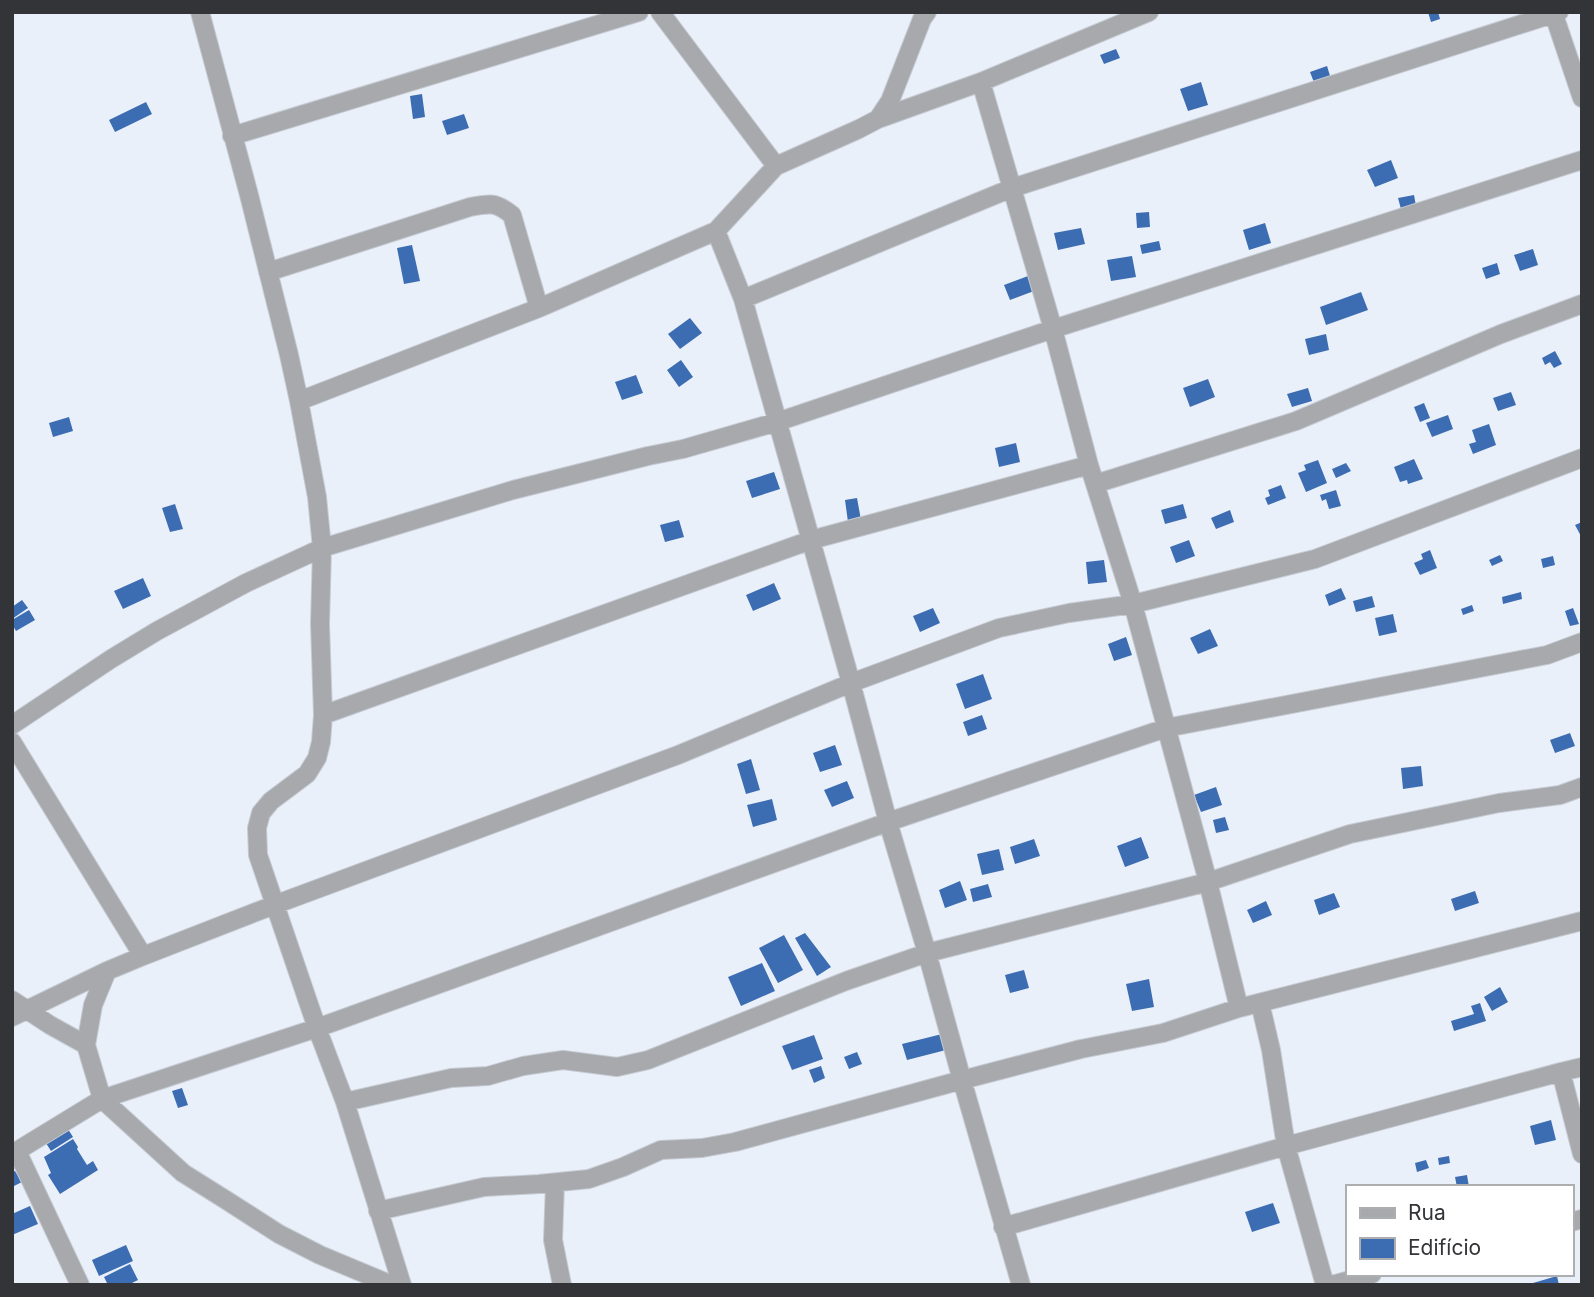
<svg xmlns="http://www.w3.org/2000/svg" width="1594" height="1297" font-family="Inter,sans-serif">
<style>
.building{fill:#3c6cb1}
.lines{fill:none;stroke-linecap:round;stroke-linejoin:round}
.minor-casing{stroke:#c5cad2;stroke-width:20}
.minor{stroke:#a7a9ad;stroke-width:18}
</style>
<rect width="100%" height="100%" fill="#eaf0f9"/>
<path class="building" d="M1428,12H1438L1440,19L1431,22Z
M1116,49L1120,58L1104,64L1100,55Z
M1327,66L1331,79L1315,85L1310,72Z
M1201,82L1208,105L1188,111L1180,89Z
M422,94L425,117L413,119L410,96Z
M146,102L152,114L115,132L109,120Z
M464,114L469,128L447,135L442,121Z
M1391,160L1398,178L1375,187L1367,170Z
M1414,195L1416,206L1401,209L1398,198Z
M1149,212L1150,227L1137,228L1136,213Z
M1265,223L1271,243L1249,250L1243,230Z
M1081,228L1085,244L1058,250L1054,233Z
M1159,241L1161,250L1142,254L1140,245Z
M412,245L420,281L404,284L397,248Z
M1533,249L1538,265L1520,271L1514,255Z
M1132,256L1136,277L1111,281L1107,260Z
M1497,263L1500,274L1486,279L1482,268Z
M1028,276L1034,291L1010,300L1004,285Z
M1361,292L1368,310L1326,325L1320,307Z
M690,318L702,333L680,349L668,334Z
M1326,334L1329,350L1309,355L1305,339Z
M1555,351L1562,364L1554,368L1550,362L1545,365L1542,358Z
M681,360L693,377L679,387L667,370Z
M636,375L643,393L622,400L615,382Z
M1208,379L1215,397L1190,407L1183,388Z
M1308,388L1312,401L1292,407L1287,394Z
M1511,392L1516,405L1498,411L1493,398Z
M1424,403L1430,418L1420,422L1414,407Z
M1448,415L1453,429L1432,437L1426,423Z
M69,417L73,431L53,437L49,423Z
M1489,424L1496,445L1473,454L1469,444L1476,442L1472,430Z
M1016,443L1020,462L999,467L995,448Z
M1414,459L1423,479L1408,484L1407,480L1400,482L1394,467Z
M1318,460L1327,483L1306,492L1298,473L1306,470L1304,465Z
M1346,463L1351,471L1336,478L1332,469Z
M774,472L780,489L752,498L746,481Z
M1281,485L1286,498L1268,505L1265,498L1270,496L1268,490Z
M1336,490L1341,506L1329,509L1326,499L1322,501L1320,495Z
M857,498L861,520L848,522L845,500Z
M175,504L183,529L170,532L162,508Z
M1183,504L1187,518L1165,524L1161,510Z
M1230,510L1234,522L1216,529L1211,518Z
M679,520L684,537L665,542L660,525Z
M1582,522V538L1575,525Z
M1189,540L1195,556L1176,563L1170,547Z
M1430,550L1437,568L1420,575L1414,563L1423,559L1421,554Z
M1500,555L1503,561L1492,566L1489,560Z
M1553,556L1555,565L1543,568L1541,559Z
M1104,560L1107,582L1088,584L1086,562Z
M143,578L151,596L123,609L114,591Z
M774,583L781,599L753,611L746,595Z
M1341,588L1346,599L1329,606L1325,595Z
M1521,592L1522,599L1503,604L1502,597Z
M1372,596L1375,607L1356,612L1353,601Z
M22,600L28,608L12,619V607Z
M1472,605L1474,611L1463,615L1461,609Z
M933,608L940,623L920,632L913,616Z
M1573,608L1579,624L1570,626L1565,611Z
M29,610L35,620L16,631L12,624V620Z
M1393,614L1397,632L1379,636L1375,618Z
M1210,629L1218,646L1198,654L1190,638Z
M1126,637L1132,655L1114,661L1108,644Z
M983,674L992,699L965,709L956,684Z
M982,715L987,729L968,736L963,722Z
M1570,733L1575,746L1555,753L1550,740Z
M835,745L842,765L820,772L813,753Z
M751,759L760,790L746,794L737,764Z
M1421,766L1423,786L1403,789L1401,768Z
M847,781L854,798L832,807L824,790Z
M1216,787L1222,805L1201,812L1194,795Z
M772,799L777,820L753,827L747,805Z
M1225,817L1229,830L1216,833L1213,820Z
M1141,837L1149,858L1125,867L1117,846Z
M1034,839L1040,856L1015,864L1010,847Z
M999,849L1004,870L982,875L977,854Z
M960,881L967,900L945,908L939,890Z
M988,884L992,897L973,902L970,889Z
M1475,891L1479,903L1455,911L1451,899Z
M1334,893L1340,907L1319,915L1314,900Z
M1266,901L1272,915L1253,923L1247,910Z
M805,933L831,967L817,976L795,938Z
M784,935L803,970L778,983L759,948Z
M762,963L775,991L741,1006L728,977Z
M1024,970L1029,988L1010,993L1005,975Z
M1149,979L1154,1007L1132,1011L1126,984Z
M1500,987L1508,1002L1492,1011L1484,997Z
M1480,1003L1486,1021L1454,1031L1451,1021L1474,1014L1471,1006Z
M942,1034L946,1050L907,1060L902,1044Z
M814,1035L823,1059L792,1070L782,1046Z
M857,1052L862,1064L849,1069L844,1057Z
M821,1066L825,1078L814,1083L809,1070Z
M182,1088L188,1105L178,1108L172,1091Z
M1551,1120L1556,1140L1535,1145L1530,1126Z
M66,1126L73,1137L51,1151L44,1140Z
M73,1139L78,1147L77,1149L87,1165L93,1161L98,1170L60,1194L48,1175L51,1173L44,1157Z
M1449,1156L1450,1163L1439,1165L1438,1158Z
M1426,1160L1429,1168L1417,1172L1415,1163Z
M15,1171L22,1182L12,1187V1172Z
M1467,1175L1469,1187H1457L1455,1177Z
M1273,1203L1280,1223L1252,1232L1245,1212Z
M30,1206L38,1224L12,1235V1214Z
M126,1245L133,1261L99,1276L92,1260Z
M130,1264L138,1280L128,1285H108L104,1277Z
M1557,1276L1559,1285H1534L1533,1283Z"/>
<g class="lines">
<defs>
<path id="minor" d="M200,12L249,195L289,355L299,401L317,497L322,548L320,624L323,715L321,742L317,758L307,774L271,801L261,813L257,828L258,855L317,1028L345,1102L402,1285
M660,12L776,166
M1553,12L1582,98
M981,82L1053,329L1582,160
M878,119L981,82L1149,12
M232,136L639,12
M716,231L743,299L851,683L888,822L927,953L962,1080L1081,1049L1163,1033L1239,1008L1582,921
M268,272L470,207C490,203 496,202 512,215L539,308
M743,299L1012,188L1559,12
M299,401L539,308L716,231L776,166L859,129L878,119L890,101L922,19L927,12
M1095,484L1296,421L1501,334L1582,304
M323,715L811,540L1089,465
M12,725L111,659L157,631L246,583L322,548L513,490L648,456L683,449L777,422L1053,329L1089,465L1133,604L1208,882L1239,1008
M12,742L143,956
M107,971L93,1005L86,1045L102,1099L183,1173L226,1200L279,1234L320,1255L392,1285
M12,1000L50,1025L86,1045
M1260,1003L1271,1050L1286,1146L1325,1285
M12,1017L107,971L143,956L274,905L678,755L851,683L999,628L1069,613L1133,604L1315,559L1582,458
M1561,1072L1582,1067
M345,1102L451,1078L488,1076L523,1066L563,1060L617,1067L648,1060L846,981L927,953L1208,882L1350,834L1499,803L1560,795L1582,787
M17,1151L80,1285
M12,1154L102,1099L317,1028L888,822L1166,728L1547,655L1582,642
M555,1183L553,1240L562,1285
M378,1211L484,1187L539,1184L589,1179L623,1167L661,1150L702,1148L735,1142L962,1080L1021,1285
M1571,1222L1582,1219
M1003,1227L1286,1146L1561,1072L1582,1154
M1332,1285L1372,1274"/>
</defs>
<use href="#minor" class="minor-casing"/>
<use href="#minor" class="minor"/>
</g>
<rect width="1594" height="1297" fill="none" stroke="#323437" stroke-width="28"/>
<rect x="1346" y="1185" width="228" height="91" fill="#ffffff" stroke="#adaeaf" stroke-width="2"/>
<rect x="1360" y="1208" width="35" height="10" fill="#a7a9ad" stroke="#adaeaf" stroke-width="2"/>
<text x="1408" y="1220" font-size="21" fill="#323437">Rua</text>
<rect x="1360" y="1238" width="35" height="21" fill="#3c6cb1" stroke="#adaeaf" stroke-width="2"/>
<text x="1408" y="1255" font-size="21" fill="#323437">Edifício</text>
</svg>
